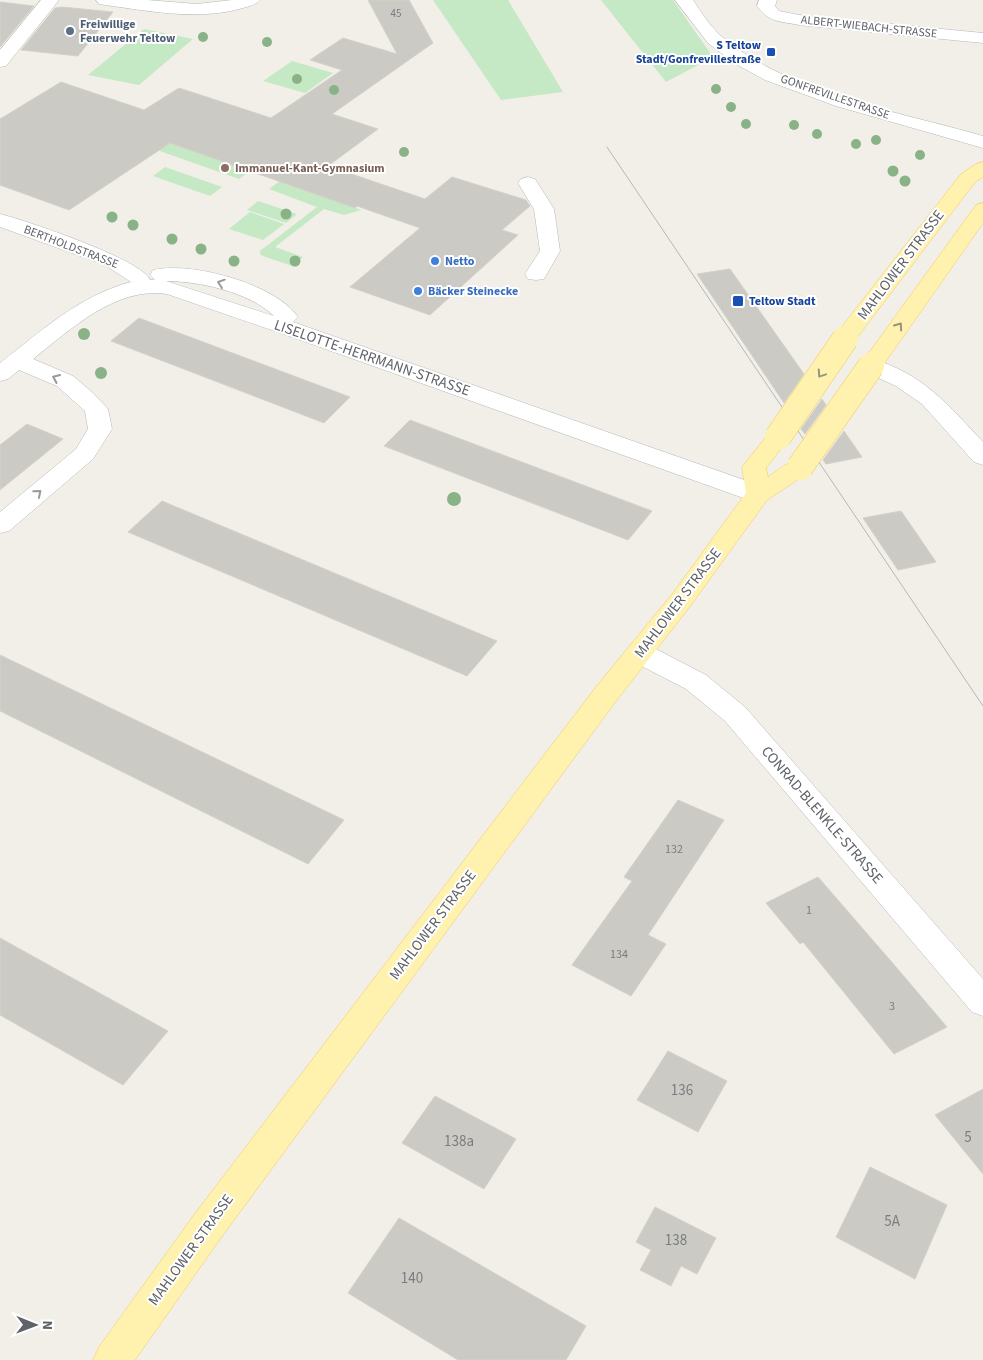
<svg xmlns="http://www.w3.org/2000/svg" width="983" height="1360" font-family="'Source Sans 3',sans-serif">
<style>
.green{fill:#c5e8c5}
.building{fill:#cccac5;stroke:#d6d1c6}
.lines{fill:none;stroke-linecap:round;stroke-linejoin:round}
.minor-casing{stroke:#b5b8bc;stroke-width:1}
.major-casing{stroke:#f2c960;stroke-width:1}
.minor{fill:#fff;fill-rule:evenodd}
.major{fill:#fff2af;fill-rule:evenodd}
.tram{stroke:#b6b7b8;stroke-width:1}
.major-bridge-far1-casing{stroke:#f2c960;stroke-width:20;stroke-linecap:butt}
.major-bridge-casing{stroke:#f2c960;stroke-width:27;stroke-linecap:butt}
.major-bridge-far1{stroke:#fff2af;stroke-width:19}
.major-bridge{stroke:#fff2af;stroke-width:26}
.tree{fill:#89b387}
.oneway{stroke:#979a9d}
.oneway2{stroke:#979581}
.service-dot{fill:#5c6f8a;stroke:#fff;stroke-width:2}
.transit-dot{fill:#1a4fb4;stroke:#fff;stroke-width:2}
.education-dot{fill:#8d6e63;stroke:#fff;stroke-width:2}
.shop-dot{fill:#3f7fe0;stroke:#fff;stroke-width:2}
.labels{text-anchor:middle;dominant-baseline:central;stroke-width:4;stroke-linejoin:round;paint-order:stroke}
.far-number-label{font-size:11px;fill:#7a7d7f}
.far-service-label{font-size:12px;font-weight:bold;fill:#4e5e75;stroke:#fff;text-anchor:start}
.far-street-label{font-size:12px;fill:#5f6368;stroke:#fff}
.far-transit-label{font-size:12px;font-weight:bold;fill:#164399;stroke:#fff;text-anchor:end}
.far-education-label{font-size:12px;font-weight:bold;fill:#785e54;stroke:#fff;text-anchor:start}
.far-shop-label{font-size:12px;font-weight:bold;fill:#366cbe;stroke:#fff;text-anchor:start}
.number-label{font-size:12px;fill:#7a7d7f}
.street-label{font-size:15px;fill:#5f6368;stroke:#fff}
.near-number-label{font-size:15px;fill:#7a7d7f}
</style>
<rect width="100%" height="100%" fill="#f1efe8"/>
<path class="green" d="M433,0H508L563,92L501,100Z
M601,0H673L713,57L666,82Z
M144,29L193,39L139,85L88,75Z
M292,61L333,73L305,93L263,81Z
M151,136L250,171L239,179L140,144Z
M165,167L222,187L210,196L153,176Z
M280,181L361,210L344,215L324,209L275,247L303,257L292,266L263,256L260,254V251L317,207L269,189Z
M258,201L297,214L286,223L247,210Z
M250,212L284,224L263,240L229,229Z"/>
<path class="building" d="M368,0H409L433,43L332,114L378,129L328,166L425,199L452,177L526,200L530,206L502,230L518,235L430,315L350,287L420,228L357,206L355,208L170,143L69,210L0,185V119L61,82L144,110L179,88L271,118L342,70L310,60L343,38L397,54Z
M0,2L34,6L0,47Z
M62,7L113,12L78,56L21,50L55,8Z
M730,269L804,374L784,403L697,274Z
M139,318L350,397L324,423L111,341Z
M822,399L826,405L805,434L801,429Z
M410,420L652,511L628,540L384,446Z
M27,424L63,439L0,490V445Z
M844,431L862,457L826,464L823,460Z
M162,501L497,641L467,676L128,532Z
M901,511L917,534L936,562L898,570L863,518Z
M0,655L344,820L308,864L0,711Z
M678,800L724,820L648,935L666,944L631,996L572,965L632,881L624,877Z
M818,877L896,967L947,1027L894,1054L803,942L800,944L766,903Z
M0,938L168,1031L123,1085L0,1015Z
M668,1051L727,1081L698,1132L637,1100Z
M983,1089V1174L935,1115Z
M435,1096L516,1139L484,1189L402,1143Z
M870,1167L947,1205L915,1279L836,1237Z
M655,1207L716,1238L697,1274L681,1266L671,1286L640,1270L651,1250L636,1242Z
M399,1218L586,1326L566,1360H458L348,1293Z"/>
<g class="lines">
<defs>
<path id="minor" d="M41,0H59L6,66L0,67V50Z
M96,0H147L197,4L232,0H260C256,5 249,6 243,8C198,21 150,11 105,5L99,4Z
M675,0H693C701,12 710,26 721,36C791,95 897,111 983,136V148L836,106L765,80L734,63L708,43Z
M759,0H777L775,6L779,11L799,15L983,33V43L799,25C780,21 769,23 757,6Z
M528,177L535,179L554,209L560,251L544,279L536,280L528,279L525,274L540,251L534,209L518,183L521,179Z
M0,214C25,220 143,260 150,280H155L150,275L153,270C191,261 276,284 298,317L293,322L767,488L770,494L767,500L758,502L749,500L289,336L167,294C116,286 70,330 33,359L73,376L93,393L108,409L112,429L93,459L9,531L0,533V512L76,449L88,429L85,411L57,386L19,370L8,379L0,381V363C40,332 80,295 131,282L105,265L0,227ZM166,281C198,281 250,292 274,316Z
M871,359C922,372 949,406 983,442V465L974,462L922,404L896,386L863,371L860,366L863,361Z
M640,643L650,646L706,675L745,707L983,979V1016L972,1012L725,721L686,689L630,660L626,653L630,646Z"/>
<path id="major" d="M983,162V177L975,182L856,339L848,341L840,339L837,334L840,329L961,174L976,164Z
M983,203V223L879,371L871,373L863,371L860,366L863,361L976,205Z
M778,430L786,432L790,437L766,468L768,477C781,468 792,457 809,462L812,467L809,472L767,500L691,605L616,701L220,1239L135,1360H93L99,1347L194,1215L596,687L673,593L746,493L742,467L770,432Z"/>
</defs>
<use href="#minor" class="minor-casing"/>
<use href="#major" class="major-casing"/>
<use href="#minor" class="minor"/>
<use href="#major" class="major"/>
<path class="tram" d="M607,147L983,706"/>
<defs>
<path id="major-bridge-far1" d="M844,340L848,334"/>
<path id="major-bridge" d="M778,437L845,339
M800,467L871,366"/>
</defs>
<use href="#major-bridge-far1" class="major-bridge-far1-casing"/>
<use href="#major-bridge" class="major-bridge-casing"/>
<use href="#major-bridge-far1" class="major-bridge-far1"/>
<use href="#major-bridge" class="major-bridge"/>
</g>
<g class="tree">
<circle cx="203" cy="37" r="5"/>
<circle cx="267" cy="42" r="5"/>
<circle cx="297" cy="79" r="5"/>
<circle cx="716" cy="89" r="5"/>
<circle cx="334" cy="90" r="5"/>
<circle cx="731" cy="107" r="5"/>
<circle cx="746" cy="124" r="5"/>
<circle cx="794" cy="125" r="5"/>
<circle cx="817" cy="134" r="5"/>
<circle cx="876" cy="140" r="5"/>
<circle cx="856" cy="144" r="5"/>
<circle cx="404" cy="152" r="5"/>
<circle cx="920" cy="155" r="5"/>
<circle cx="893" cy="171" r="5.5"/>
<circle cx="905" cy="181" r="5.5"/>
<circle cx="286" cy="214" r="5.5"/>
<circle cx="112" cy="217" r="5.5"/>
<circle cx="133" cy="225" r="5.5"/>
<circle cx="172" cy="239" r="5.5"/>
<circle cx="201" cy="249" r="5.5"/>
<circle cx="234" cy="261" r="5.5"/>
<circle cx="295" cy="261" r="5.5"/>
<circle cx="84" cy="334" r="6"/>
<circle cx="101" cy="373" r="6"/>
<circle cx="454" cy="499" r="7"/>
</g>
<defs><path id="oneway-chevron" d="M-2-3.5L2.5 0L-2 3.5" fill="none" stroke-width="1.6" stroke-linecap="round" stroke-linejoin="round" transform="scale(1.25)"/></defs>
<g class="oneway">
<use href="#oneway-chevron" transform="translate(221 283) rotate(-161)"/>
<use href="#oneway-chevron" transform="translate(56 378) rotate(-156)"/>
<use href="#oneway-chevron" transform="translate(38 493) rotate(-40)"/>
</g>
<g class="oneway2">
<use href="#oneway-chevron" transform="translate(899 326) rotate(-55)"/>
<use href="#oneway-chevron" transform="translate(821 374) rotate(124)"/>
</g>
<circle class="service-dot" cx="70" cy="31" r="5"/>
<g class="transit-dot">
<rect x="766" y="47" width="10" height="10" rx="2.5"/>
<rect x="732" y="295" width="12" height="12" rx="2.5"/>
</g>
<circle class="education-dot" cx="225" cy="168" r="5"/>
<g class="shop-dot">
<circle cx="435" cy="261" r="5"/>
<circle cx="418" cy="291" r="5"/>
</g>
<g class="labels">
<g class="far-number-label">
<text x="396" y="13">45</text>
</g>
<g class="far-service-label">
<text x="80" y="24">Freiwillige<tspan x="80" dy="14">Feuerwehr Teltow</tspan></text>
</g>
<g class="far-street-label">
<text transform="translate(869 27) rotate(6)">ALBERT-WIEBACH-STRASSE</text>
<text transform="translate(835 97) rotate(19)">GONFREVILLESTRASSE</text>
<text transform="translate(71 247) rotate(21)">BERTHOLDSTRASSE</text>
</g>
<g class="far-transit-label">
<text x="761" y="45">S Teltow<tspan x="761" dy="14">Stadt/Gonfrevillestraße</tspan></text>
<text x="749" y="301" text-anchor="start">Teltow Stadt</text>
</g>
<g class="far-education-label">
<text x="235" y="168">Immanuel-Kant-Gymnasium</text>
</g>
<g class="far-shop-label">
<text x="445" y="261">Netto</text>
<text x="428" y="291">Bäcker Steinecke</text>
</g>
<g class="number-label">
<text x="674" y="849">132</text>
<text x="809" y="910">1</text>
<text x="619" y="954">134</text>
<text x="892" y="1006">3</text>
</g>
<g class="street-label">
<text transform="translate(901 265) rotate(-53)">MAHLOWER STRASSE</text>
<text transform="translate(372 358) rotate(19)">LISELOTTE-HERRMANN-STRASSE</text>
<text transform="translate(678 603) rotate(-53)">MAHLOWER STRASSE</text>
<text transform="translate(822 815) rotate(49)">CONRAD-BLENKLE-STRASSE</text>
<text transform="translate(433 925) rotate(-53)">MAHLOWER STRASSE</text>
<text transform="translate(191 1250) rotate(-54)">MAHLOWER STRASSE</text>
</g>
<g class="near-number-label">
<text x="682" y="1090">136</text>
<text x="968" y="1137">5</text>
<text x="459" y="1141">138a</text>
<text x="892" y="1221">5A</text>
<text x="676" y="1240">138</text>
<text x="412" y="1278">140</text>
</g>
</g>
<g transform="translate(35 1325) rotate(91)" stroke="#ffffff" stroke-width="4" paint-order="stroke">
<path d="M0-4L9 19L0 12L-9 19Z" fill="#5f6368"/>
<text y="-8" font-size="14" font-weight="bold" text-anchor="middle" fill="#5f6368">N</text>
</g>
</svg>
